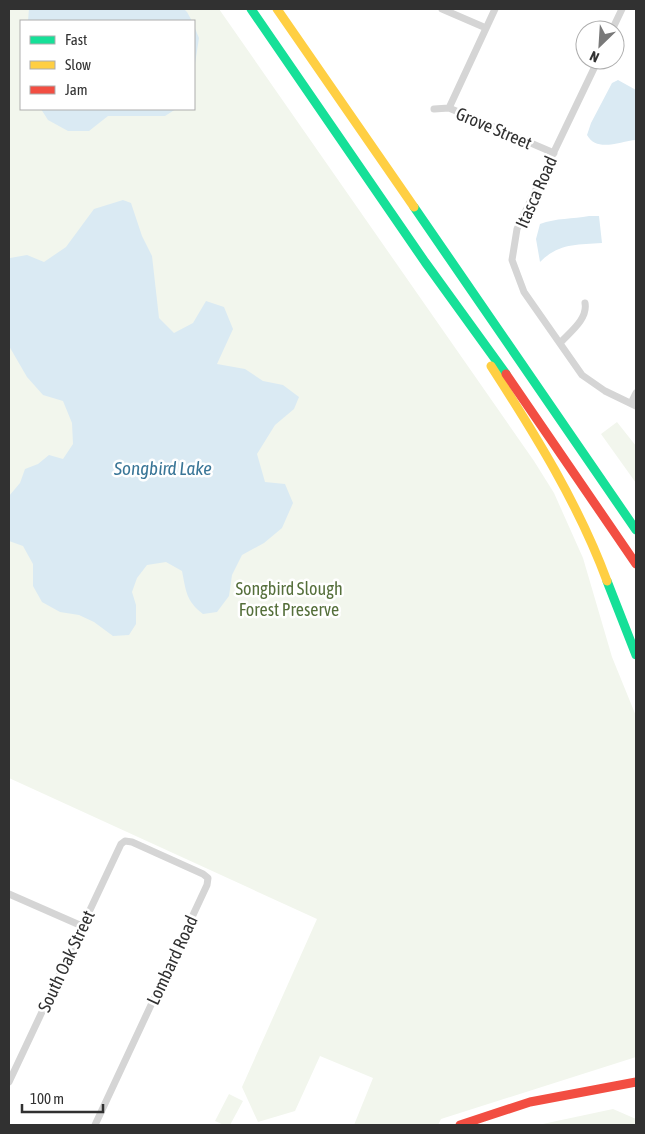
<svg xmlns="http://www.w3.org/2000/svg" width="645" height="1134" font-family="'Asap Condensed',sans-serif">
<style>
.green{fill:#f2f6ed;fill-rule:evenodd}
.water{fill:#daeaf3}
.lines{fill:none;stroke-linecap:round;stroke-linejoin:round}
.street{stroke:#d5d5d5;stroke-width:7}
.fast{stroke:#16e098;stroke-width:9}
.slow{stroke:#ffcf43;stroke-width:9}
.jam{stroke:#f24e42;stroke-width:9}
.labels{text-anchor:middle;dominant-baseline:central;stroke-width:5;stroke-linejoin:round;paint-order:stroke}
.street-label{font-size:18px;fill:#313131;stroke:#fff}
.park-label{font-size:18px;fill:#556f3b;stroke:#fff}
.water-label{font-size:19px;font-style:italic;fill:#3a7697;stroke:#fff}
</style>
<rect width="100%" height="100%" fill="#fff"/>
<path class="green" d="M9,9H219L534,461L554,493L583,558L612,657L636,716V1057L441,1119L438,1125H354L373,1078L320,1056L295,1111L258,1122L242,1087L317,919L9,778ZM21,21H194V109H21Z
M617,422L636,446V483L601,434Z
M229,1094L243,1101L230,1125H224L215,1121Z
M613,1109L636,1119V1125H538Z"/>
<path class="water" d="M29,9H184L187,12L192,21H28Z
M194,26L199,38L194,70Z
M618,80L636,90V140C620,141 597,153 587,135L591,123L612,83Z
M41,109H176L165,116H108L89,131H68L48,120Z
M123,200L131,203L142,236L152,256L159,318L174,333L193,323L206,301L224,307L233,329L217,364L245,369L263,381L283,385L299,397L294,409L275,425L257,454L265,482L285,484L293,503L282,528L264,543L242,555L232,575L229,596L217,612L203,614C186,601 186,591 182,571L166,562L147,565L137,578L132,592L136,605V624L129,635L113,636L94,622L79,615L60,612L42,602L33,586V564L23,546L9,541V496L20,483L25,469L38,464L49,455L63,459L73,444L72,423L63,401L43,395L27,377L9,346V261L10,258L27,255L44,262L66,247L94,209Z
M589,216H599L602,243C576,245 559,243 540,262L536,239L540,224C556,218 573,219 589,216Z"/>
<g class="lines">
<path class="street" d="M442,9L486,28
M612,30L622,9
M598,60L517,229L512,260L524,292L582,375L605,391L636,406
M449,108L495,9
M434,109L449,108L554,153
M560,343C570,332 588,319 585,303
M631,403L636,393
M9,894L82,926
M9,1082L121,844L125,841L132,842L203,874L208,878L207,885L95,1125"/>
<path class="fast" d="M251,9L425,262L506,374
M414,207L636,530
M607,581L636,655"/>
<path class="slow" d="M277,9L414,207
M491,366C535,434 579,505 607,581"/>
<path class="jam" d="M506,374L636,564
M460,1125L530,1102L636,1082"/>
</g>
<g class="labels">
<g class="street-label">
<text transform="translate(494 128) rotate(23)">Grove Street</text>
<text transform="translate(536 192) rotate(-66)">Itasca Road</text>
<text transform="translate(172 960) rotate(-65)">Lombard Road</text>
<text transform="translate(66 961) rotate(-65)">South Oak Street</text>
</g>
<g class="park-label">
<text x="289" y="588">Songbird Slough<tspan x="289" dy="21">Forest Preserve</tspan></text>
</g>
<g class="water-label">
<text x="163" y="468">Songbird Lake</text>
</g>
</g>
<rect width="645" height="1134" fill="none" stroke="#313131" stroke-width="20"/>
<rect x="20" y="20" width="175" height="90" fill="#ffffff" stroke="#adadad"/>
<rect x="30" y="36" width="25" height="8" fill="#16e098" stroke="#adadad"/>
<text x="65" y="45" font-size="15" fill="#313131">Fast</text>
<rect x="30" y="61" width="25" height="8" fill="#ffcf43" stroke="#adadad"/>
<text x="65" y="70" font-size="15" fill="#313131">Slow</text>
<rect x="30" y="86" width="25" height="8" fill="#f24e42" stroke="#adadad"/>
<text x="65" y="95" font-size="15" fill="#313131">Jam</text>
<g transform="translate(600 45) rotate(205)"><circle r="24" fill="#ffffff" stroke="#adadad"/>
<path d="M0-4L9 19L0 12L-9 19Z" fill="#797979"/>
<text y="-8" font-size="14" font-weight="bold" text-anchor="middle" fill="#313131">N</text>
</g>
<path d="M22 1104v8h81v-8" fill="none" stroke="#313131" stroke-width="2.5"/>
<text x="30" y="1104" font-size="15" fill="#313131" stroke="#ffffff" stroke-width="4" paint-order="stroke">100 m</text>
</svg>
